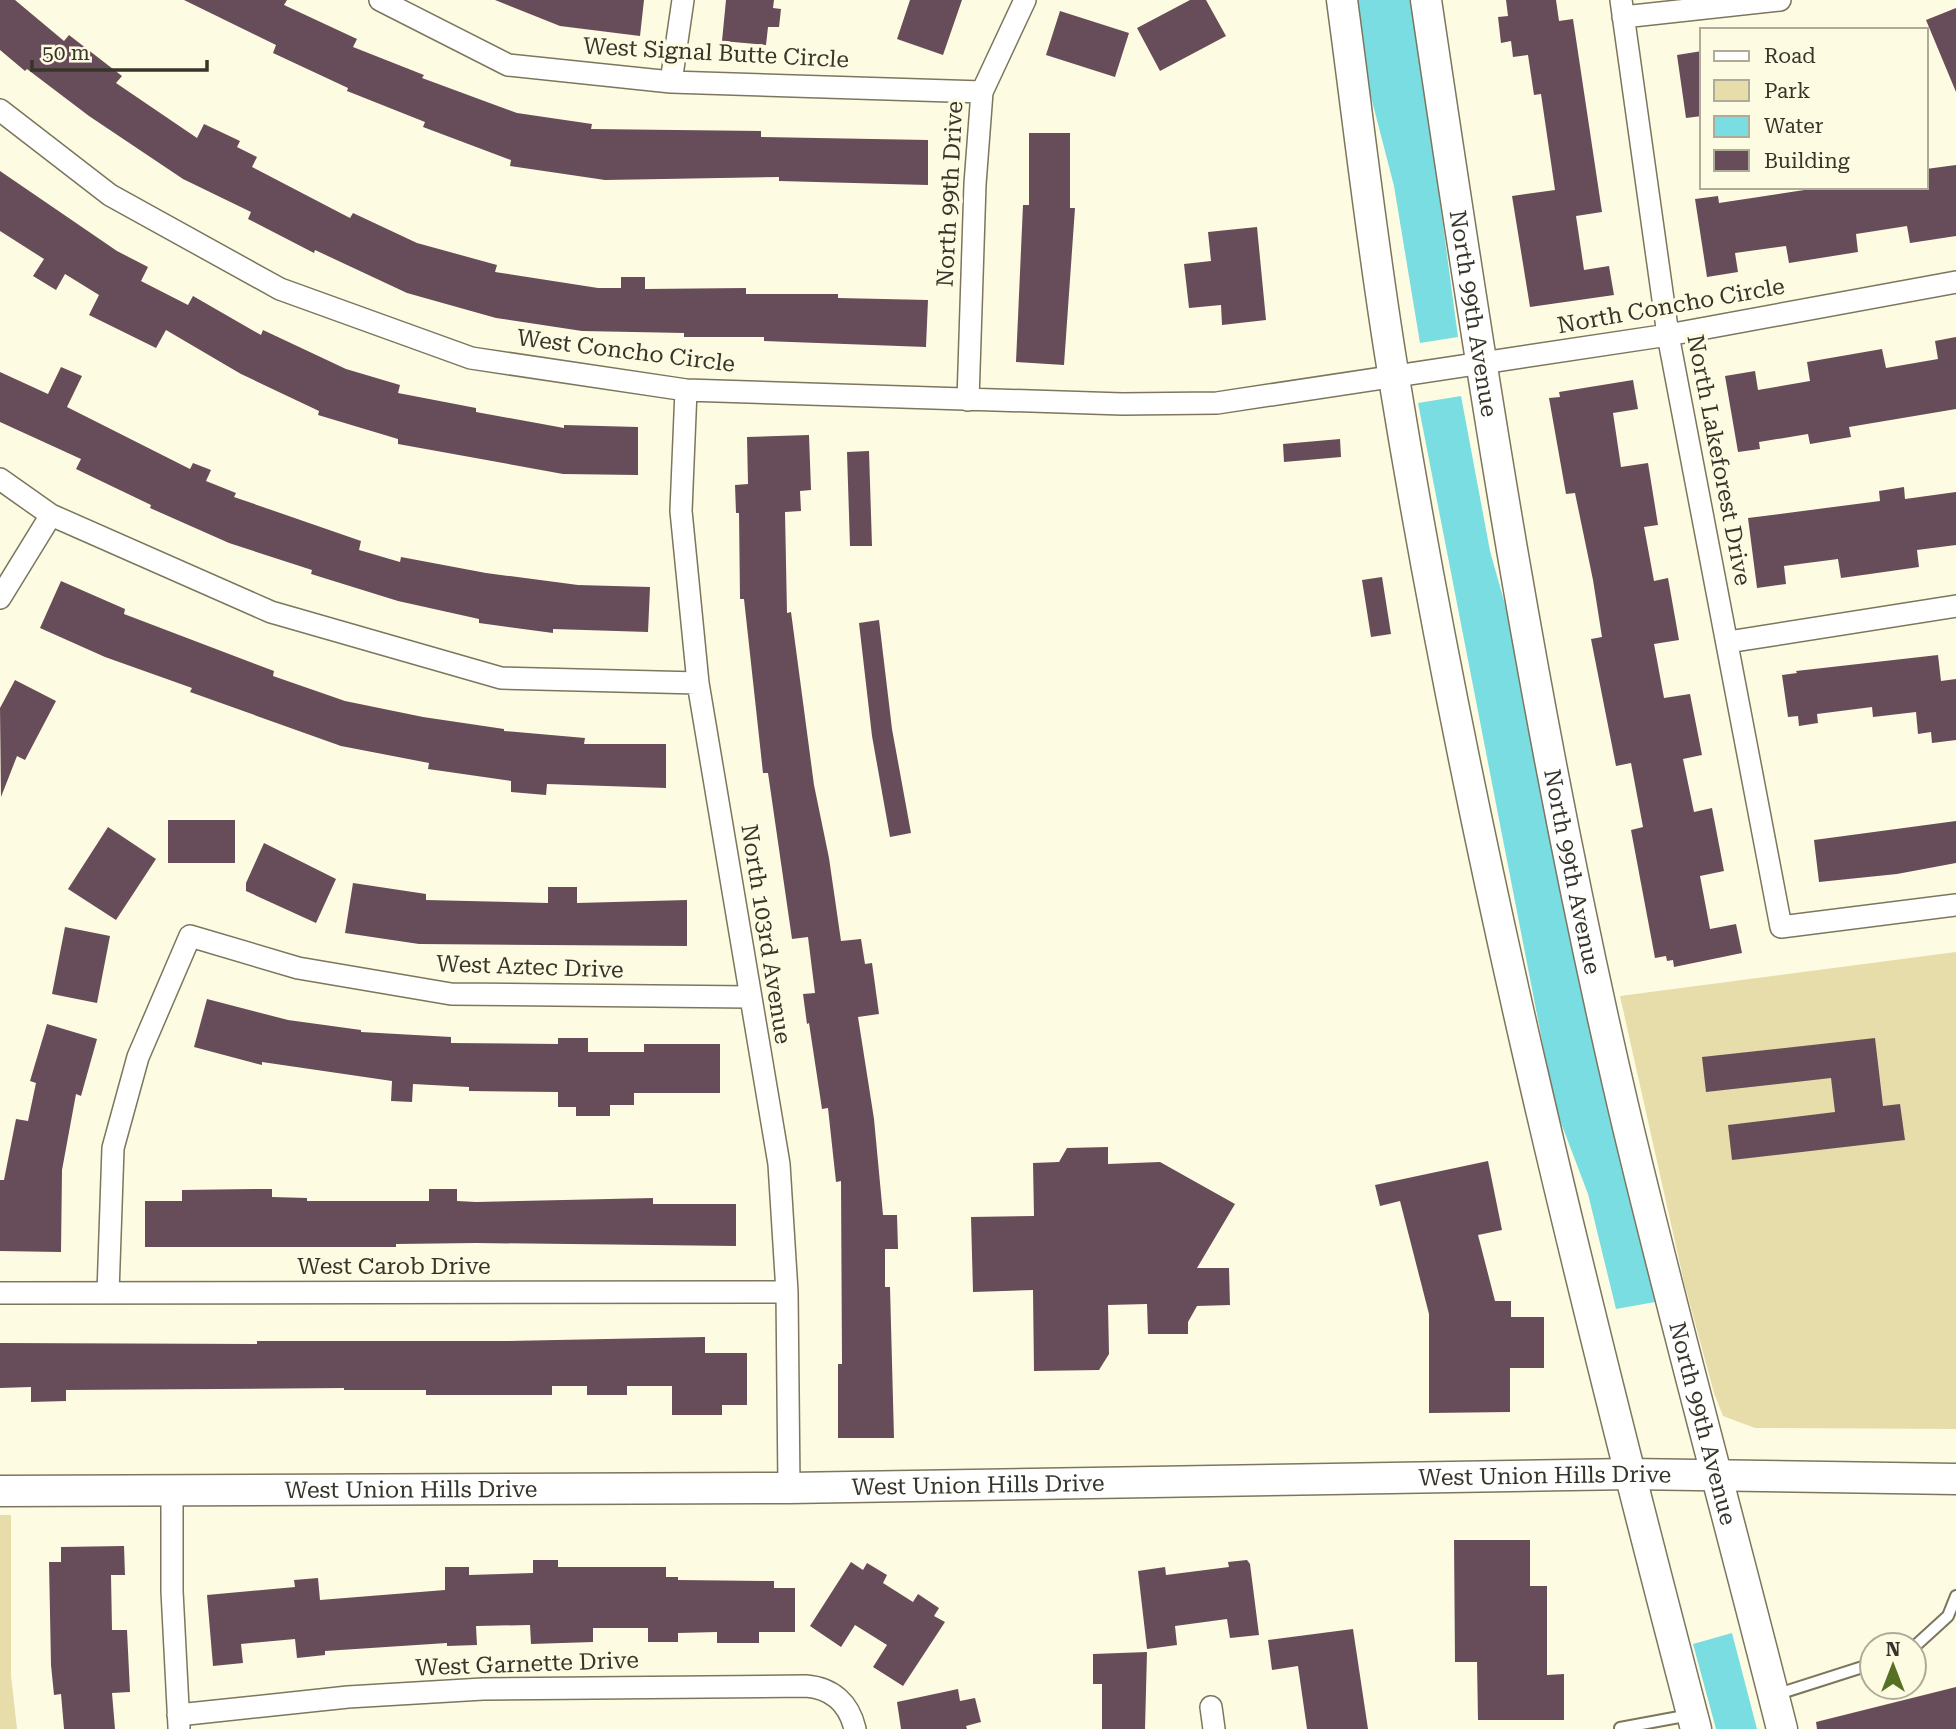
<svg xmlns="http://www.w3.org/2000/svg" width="1956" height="1729" font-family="'Roboto Serif',serif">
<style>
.green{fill:#e6ddaa}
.water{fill:#7adde1}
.building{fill:#674d59}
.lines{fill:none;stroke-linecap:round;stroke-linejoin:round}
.lane-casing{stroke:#7b765d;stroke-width:14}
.street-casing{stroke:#7b765d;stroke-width:24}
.secondary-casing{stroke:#7b765d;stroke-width:33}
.lane{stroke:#fff;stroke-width:10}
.street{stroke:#fff;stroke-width:21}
.secondary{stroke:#fff;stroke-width:30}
.labels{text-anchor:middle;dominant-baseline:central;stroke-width:7;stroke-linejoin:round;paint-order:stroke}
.street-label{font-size:23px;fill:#37352a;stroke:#fefbe3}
</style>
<rect width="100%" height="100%" fill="#fefbe3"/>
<path class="green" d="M1956,952V1429L1755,1428L1723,1416L1714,1393L1684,1282L1620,996Z
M0,1515H11V1675L17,1729H0Z"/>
<path class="water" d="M1357,0H1413L1458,337L1420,343L1394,186L1370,93Z
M1461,396L1490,551L1515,640L1655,1302L1616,1309L1588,1194L1555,1107L1418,403Z
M1732,1633L1757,1729H1716L1693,1644Z"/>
<path class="building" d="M0,0H15L64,41L69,35L122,76L116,83L197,138L204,124L240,141L237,147L257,157L252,167L350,218L353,213L417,243L497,265L495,272L598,288H621V277H645V289L746,288V294H838V298L928,300L926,347L764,341V337H684V333L582,331L496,318L407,293L315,250L314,253L248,219L251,212L183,179L89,116L27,69L25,71L0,50Z
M184,0H287L284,5L357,39L353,47L424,75L422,78L517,113L592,124L591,129L761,131V137L928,140V185L779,181V177L605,180L510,166L511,160L423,127L425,122L347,91L348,88L273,53L276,45Z
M495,0H644L640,36L560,26Z
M726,0H774L773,8L781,9L779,27H768L766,45L722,41Z
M910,0H962L943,55L897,39Z
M1190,0H1206L1226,36L1160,71L1137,28Z
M1506,0H1556L1559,21L1573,19L1602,212L1576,216L1584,270L1609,266L1614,295L1530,307L1512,196L1555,190L1541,94L1534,95L1528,55L1513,57L1511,41L1501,43L1498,17L1508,16Z
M1956,8V92L1926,20Z
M1060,11L1129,33L1115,77L1046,55Z
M1702,51V116L1686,118L1677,55Z
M1029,133H1070V208H1075L1064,365L1016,362L1023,205H1029Z
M1956,165V236L1910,243L1907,226L1856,234L1858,252L1789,263L1786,246L1735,253L1738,272L1707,277L1695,199L1718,196L1719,203L1824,187H1926V169Z
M0,171L117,251L148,267L141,281L188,305L193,296L261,335L263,330L346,369L400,385L398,393L476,408V412L564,428V425L638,427V475L563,474L398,444V439L318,415L319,411L241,374L166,330L156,348L89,315L99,295L65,274L56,290L33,276L44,259L0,231Z
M1257,227L1266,320L1222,325L1221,305L1189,308L1184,264L1211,261L1208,232Z
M1956,337V409L1849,427L1851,437L1810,444L1808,434L1759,442L1760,449L1738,452L1725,376L1755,371L1758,390L1810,381L1807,362L1882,349L1886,368L1938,359L1935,341Z
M61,367L82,376L67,407L190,469L193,463L211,470L206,481L236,493L234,497L361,541L359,550L400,562L401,557L486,573L578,585L650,587L648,632L553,629V633L479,623V619L398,601L311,574L312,570L229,543L150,508L151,505L76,469L81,459L0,422V372L48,394Z
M1633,380L1638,409L1613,413L1621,467L1648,463L1658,525L1644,527L1654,581L1668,578L1679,640L1654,644L1664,698L1690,694L1702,755L1683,759L1694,812L1712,808L1724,871L1700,876L1710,929L1736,924L1742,953L1674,967L1673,960L1667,961L1666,956L1655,958L1631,830L1643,827L1631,763L1616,766L1591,639L1602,637L1593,580L1575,493L1566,494L1549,398L1560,397L1559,392Z
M809,435L811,490L800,491L801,511L785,512L787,613L791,612L814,785L829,858L841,941L861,939L865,964L872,963L879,1014L858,1017L874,1119L883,1215H897L898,1249H885V1287H890L894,1438H838V1364H842L841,1181L836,1182L828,1108L822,1109L809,1023L807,1024L803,994L815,993L808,937L792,939L768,773H763L744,599H740L739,513H736L735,485L748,484L747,437Z
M1340,439L1341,457L1284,462L1283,444Z
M869,451L872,546H850L847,452Z
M1904,487L1905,499L1956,492V545L1917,550L1919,567L1870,574L1841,578L1838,559L1784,566L1786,584L1757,588L1748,518L1880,501L1879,491Z
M1382,577L1391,634L1371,637L1362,580Z
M61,581L125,609L124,614L274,671L273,676L345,701L423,717L504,729V731L585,738L584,744H666V788L547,784L546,795L511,792V781L428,769L429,763L341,746L190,692L192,688L105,657L40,628Z
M879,620L892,729L911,833L890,837L872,736L859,623Z
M1938,655L1941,681L1956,679V740L1932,743L1931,732L1918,734L1916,712L1873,717L1872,707L1817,714L1818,723L1799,726L1798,716L1788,717L1782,675L1797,673L1796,671Z
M15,680L56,701L25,760L17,756L1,797L0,708Z
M168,820H235V863H168Z
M1956,821V863L1897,874L1819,882L1814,840Z
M108,827L156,859L116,920L68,889Z
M264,843L336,879L316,923L246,891V883Z
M353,883L426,894V900L548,903V887H577V903L687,900V946L419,944L345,933Z
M65,927L110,936L97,1003L52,994Z
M207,999L288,1020L361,1030V1032L451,1037V1043L558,1044V1038H588V1052H644V1044H720V1093H634V1105H610V1116H576V1107H558V1092L469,1091V1087L413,1084L412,1102L391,1101L392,1081L262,1062V1065L194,1047Z
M47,1024L97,1039L81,1096L76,1094L62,1170L61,1252L0,1251V1180H4L16,1119L28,1121L36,1083L30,1081Z
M1875,1038L1883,1106L1900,1104L1905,1140L1732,1160L1728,1125L1835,1112L1831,1078L1706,1092L1702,1057Z
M1108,1147V1164L1160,1162L1235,1204L1197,1268H1229L1230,1305L1197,1306L1188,1322V1334H1148L1147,1304L1108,1305L1109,1354L1099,1370L1034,1371L1033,1290L973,1292L971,1217L1034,1216L1033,1163L1059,1162L1067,1148Z
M1488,1161L1502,1230L1478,1235L1495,1301H1511V1317H1544V1368H1510V1412L1429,1413V1314L1400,1201L1380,1206L1375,1185Z
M254,1189H272V1197L307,1198V1201H429V1189H457V1201L476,1202L653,1198V1204H736V1246L476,1243L396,1244V1247H145V1201H182V1190Z
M705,1337V1353H747V1405H722V1415H672V1386H627V1395H587V1386H552V1395H426V1390H344V1388L66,1390V1401L31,1402V1387L0,1388V1343L257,1344V1341H506Z
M1454,1540H1530V1586H1547V1675L1564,1674V1720H1478L1477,1662H1455Z
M124,1546L125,1575H111L112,1630H127L130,1692L112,1693L115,1729H64L61,1694L54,1695L51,1665L49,1562H61V1547Z
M533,1560H558V1567H666V1577H678V1580L774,1581V1588H795V1632H759V1643H717V1632L678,1633V1642H648V1628H593V1642L531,1644L530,1625L476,1626L477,1645L447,1646V1643L325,1651V1655L297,1658L295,1639L241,1644L243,1663L213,1666L207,1595L295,1587L294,1580L318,1578L320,1600L445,1590V1567H469V1575L533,1573Z
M1247,1560L1250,1564L1259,1635L1230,1638L1227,1619L1175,1626L1177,1645L1147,1649L1138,1571L1165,1567L1166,1575L1229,1567L1228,1562Z
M851,1562L863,1570L867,1563L887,1575L883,1583L913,1602L918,1594L939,1608L934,1616L945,1622L903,1686L873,1667L887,1645L855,1625L841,1647L810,1626Z
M1353,1629L1368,1729H1307L1298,1666L1272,1670L1268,1640Z
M1147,1652L1145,1729H1102V1684H1093V1654Z
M1956,1687V1729H1817L1816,1722Z
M958,1689L960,1701L975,1698L981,1722L966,1726L967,1729H901L897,1702Z"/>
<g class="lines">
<defs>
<path id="lane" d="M1914,1647L1948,1616L1956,1596
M1775,1695L1872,1664
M1620,1728L1690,1715"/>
<path id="street" d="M380,0L508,65L671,82L982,92
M1621,0L1668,335L1781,927L1956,905
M1623,17L1780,0
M671,82L683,0
M0,110L110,195L280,289L471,358L686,390L1122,404L1217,403L1668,335L1956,282
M686,390L681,511L698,683L779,1164L787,1292L789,1488
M968,400L975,184L982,92L1025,0
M0,479L51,515L271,612L501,678L698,683
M0,598L51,515
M1728,642L1956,606
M0,1293L787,1292
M108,1293L113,1148L138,1057L190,936L298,968L451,994L749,997
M172,1490V1591L179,1727
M1211,1707L1214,1729
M178,1715L348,1697L483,1689L806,1686C832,1688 849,1703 855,1729"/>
<g id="secondary">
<path d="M1342,0C1359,126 1373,253 1394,378C1468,834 1579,1283 1696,1729"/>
<path id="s1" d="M1426,0C1481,372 1538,744 1624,1110C1673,1317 1730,1522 1782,1729"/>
<path id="s2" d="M0,1491L789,1488L1630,1474L1956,1479"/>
</g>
</defs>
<use href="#lane" class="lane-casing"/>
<use href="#street" class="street-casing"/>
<use href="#secondary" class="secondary-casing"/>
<use href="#lane" class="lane"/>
<use href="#street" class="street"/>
<use href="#secondary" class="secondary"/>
</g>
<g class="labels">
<g class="street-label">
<text transform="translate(716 53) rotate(3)">West Signal Butte Circle</text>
<text transform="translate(950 194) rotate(-87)">North 99th Drive</text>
<text transform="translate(1671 306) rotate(-10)">North Concho Circle</text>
<text stroke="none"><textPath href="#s1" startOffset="317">North 99th Avenue</textPath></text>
<text transform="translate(626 351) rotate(7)">West Concho Circle</text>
<text transform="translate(1719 460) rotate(79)">North Lakeforest Drive</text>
<text stroke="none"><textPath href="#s1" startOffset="884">North 99th Avenue</textPath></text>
<text transform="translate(766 934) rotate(81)">North 103rd Avenue</text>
<text transform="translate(530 967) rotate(2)">West Aztec Drive</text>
<text x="394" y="1266">West Carob Drive</text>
<text stroke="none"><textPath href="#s1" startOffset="1451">North 99th Avenue</textPath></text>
<text stroke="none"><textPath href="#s2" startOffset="1545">West Union Hills Drive</textPath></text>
<text stroke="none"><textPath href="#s2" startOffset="978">West Union Hills Drive</textPath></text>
<text stroke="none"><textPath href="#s2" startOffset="411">West Union Hills Drive</textPath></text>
<text transform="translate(527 1664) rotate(-2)">West Garnette Drive</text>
</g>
</g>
<rect x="1700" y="28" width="228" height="161" fill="#fefbe3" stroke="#aeac99" stroke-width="2"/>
<rect x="1714" y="51" width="35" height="10" fill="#ffffff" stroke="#aeac99" stroke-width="2"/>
<text x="1764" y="63" font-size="21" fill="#37352a">Road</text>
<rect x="1714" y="80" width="35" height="21" fill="#e6ddaa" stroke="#aeac99" stroke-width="2"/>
<text x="1764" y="98" font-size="21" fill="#37352a">Park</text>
<rect x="1714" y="116" width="35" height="21" fill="#7adde1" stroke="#aeac99" stroke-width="2"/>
<text x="1764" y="133" font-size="21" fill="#37352a">Water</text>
<rect x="1714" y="150" width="35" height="21" fill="#674d59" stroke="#aeac99" stroke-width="2"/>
<text x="1764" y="168" font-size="21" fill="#37352a">Building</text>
<g transform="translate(1893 1666)"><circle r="33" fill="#fefbe3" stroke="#aeac99" stroke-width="2"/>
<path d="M0-5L12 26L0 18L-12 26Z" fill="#577124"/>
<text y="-10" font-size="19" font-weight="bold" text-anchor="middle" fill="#37352a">N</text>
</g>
<path d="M32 60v10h175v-10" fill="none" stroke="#37352a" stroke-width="3.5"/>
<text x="42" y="60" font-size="21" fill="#37352a" stroke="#fefbe3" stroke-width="5" paint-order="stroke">50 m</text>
</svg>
